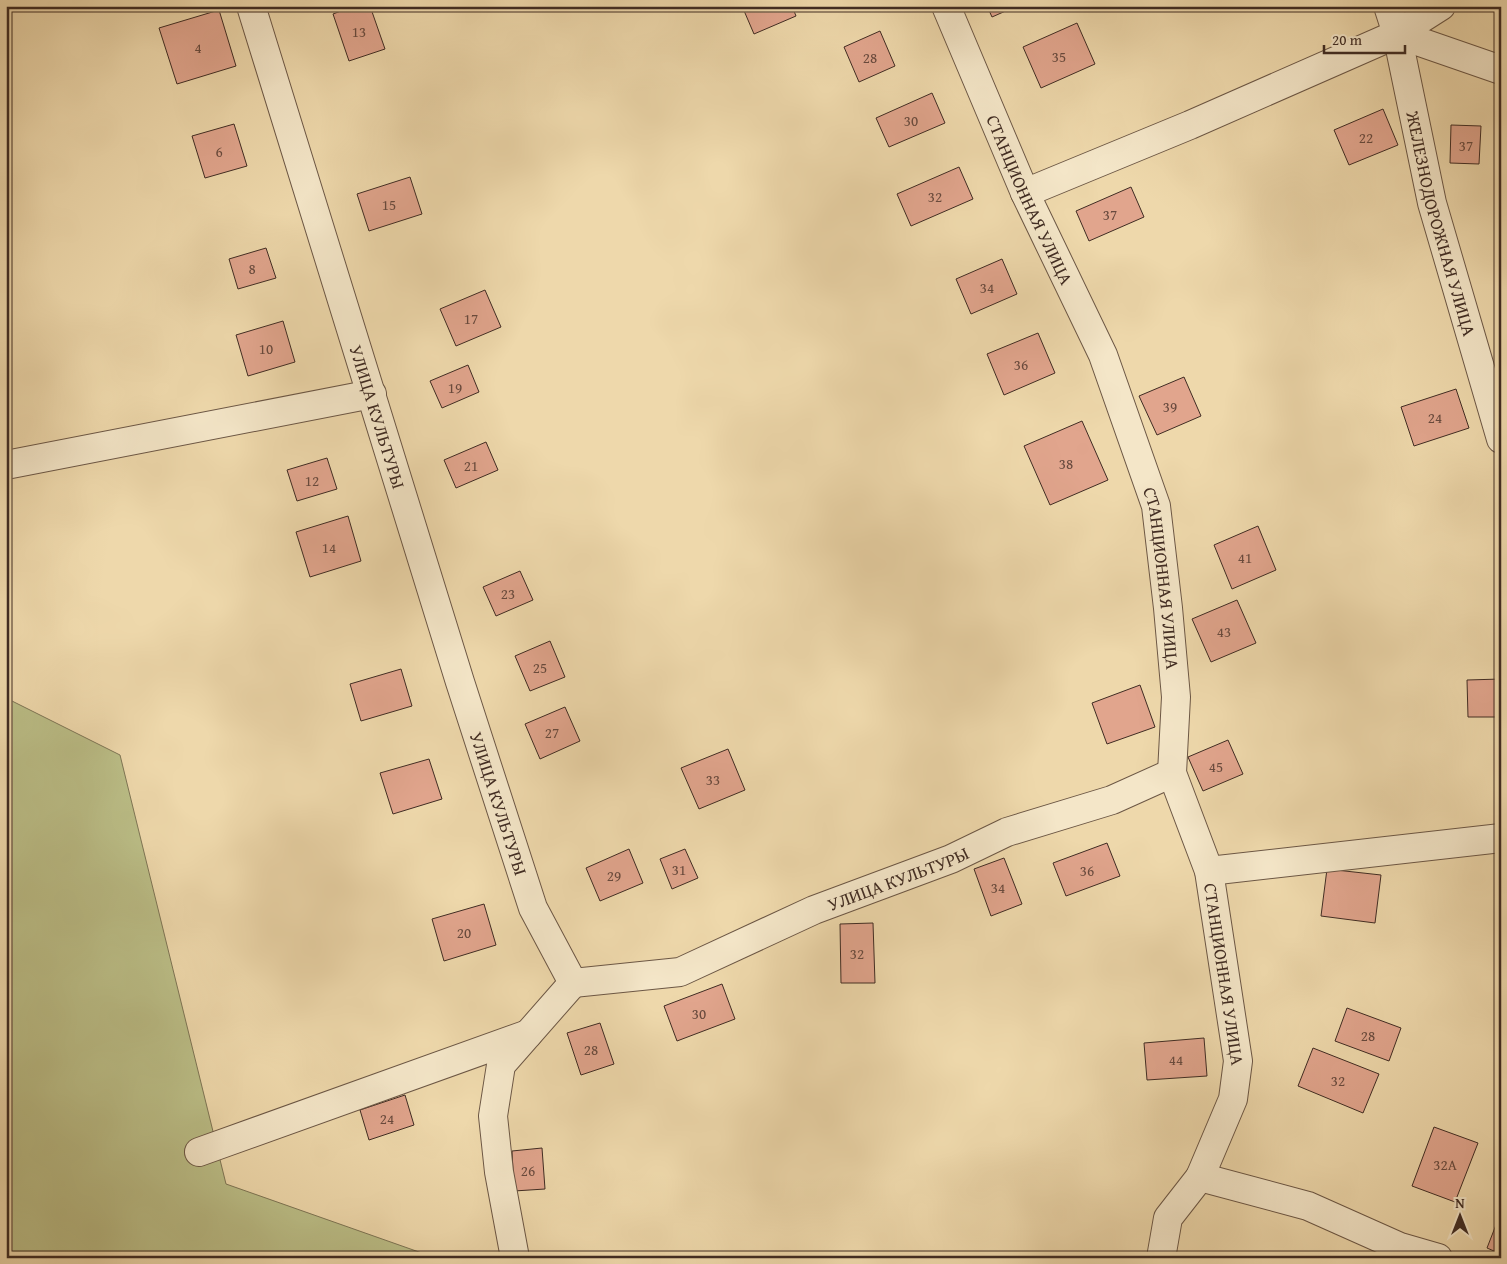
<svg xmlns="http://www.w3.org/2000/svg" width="1507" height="1264" font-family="'Gentium Book Plus',serif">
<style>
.green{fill:#bbbe87;stroke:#7e7555}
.building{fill:#e1a58d;stroke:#402c23}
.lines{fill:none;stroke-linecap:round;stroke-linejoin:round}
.minor-casing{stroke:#6c5745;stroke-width:30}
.minor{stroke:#f4e6c8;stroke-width:28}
.labels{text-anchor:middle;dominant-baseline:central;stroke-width:4.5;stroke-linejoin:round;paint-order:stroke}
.number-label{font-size:15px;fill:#684a3e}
.street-label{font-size:18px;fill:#402c23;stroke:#f4e6c8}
</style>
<rect width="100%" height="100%" fill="#eed8ab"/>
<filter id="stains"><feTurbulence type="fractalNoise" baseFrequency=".004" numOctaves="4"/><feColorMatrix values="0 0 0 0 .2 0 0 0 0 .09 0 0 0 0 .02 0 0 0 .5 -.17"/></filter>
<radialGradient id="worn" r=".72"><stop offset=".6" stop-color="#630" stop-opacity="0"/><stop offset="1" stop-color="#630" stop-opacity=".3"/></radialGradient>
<path class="green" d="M6,698L120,755L226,1184L436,1258H6Z"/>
<path class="building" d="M354,6H370L385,49L349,61L333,14Z
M742,6H792L796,16L754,34Z
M987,6H1017L992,17Z
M219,10L236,66L177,84L159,28Z
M1077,23L1095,64L1041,88L1023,47Z
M880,31L895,66L859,82L844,47Z
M932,93L945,123L889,147L876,118Z
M1383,109L1398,145L1349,165L1334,130Z
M234,124L247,166L205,178L192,136Z
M1451,125L1481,126L1479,164L1450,163Z
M959,167L973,199L911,226L897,194Z
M410,177L422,214L369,231L357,194Z
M1131,187L1144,217L1089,241L1076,211Z
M266,248L276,278L238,289L229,259Z
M1002,259L1017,294L971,314L956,279Z
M485,290L501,327L456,346L440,309Z
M283,321L295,362L248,376L236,335Z
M1038,333L1055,373L1004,395L987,354Z
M468,365L479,392L442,408L430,381Z
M1184,377L1201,416L1157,435L1139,396Z
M1456,389L1469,428L1414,446L1401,407Z
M1082,421L1108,480L1050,505L1024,446Z
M486,442L498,470L456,488L444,460Z
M327,458L337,489L297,501L287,470Z
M348,516L361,561L310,577L296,532Z
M1258,526L1276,570L1232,589L1214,545Z
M520,571L533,600L496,616L483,587Z
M1237,600L1256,643L1211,662L1192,619Z
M550,641L565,677L530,691L515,656Z
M401,669L412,706L361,721L350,684Z
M1501,679V717H1468L1467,680Z
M1140,685L1155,727L1107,744L1092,703Z
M565,707L580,741L540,759L525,724Z
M1228,740L1243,774L1203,791L1188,757Z
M728,749L745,790L699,809L681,768Z
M429,759L442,799L393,814L380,773Z
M1107,843L1120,876L1066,896L1053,863Z
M629,849L643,883L600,901L586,868Z
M685,849L698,878L672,889L660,859Z
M1004,858L1022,904L991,916L974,869Z
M1327,869L1381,875L1375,923L1321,916Z
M484,904L496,945L444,961L432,919Z
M873,923L875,983H841L840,924Z
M722,984L735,1019L677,1041L664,1006Z
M1347,1008L1401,1028L1389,1061L1335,1041Z
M600,1023L614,1064L581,1075L567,1033Z
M1204,1038L1207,1076L1147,1080L1144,1043Z
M1313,1048L1379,1074L1363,1113L1298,1086Z
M405,1095L414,1125L369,1140L360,1110Z
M1434,1127L1478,1143L1455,1202L1412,1186Z
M542,1148L545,1189L514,1191L512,1151Z
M1501,1212V1254L1487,1248Z"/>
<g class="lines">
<defs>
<g id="minor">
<path id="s1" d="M251,6L460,682L533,908L573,983L680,972L814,910L951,859L1007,832L1112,800L1172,773"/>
<path id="s2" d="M946,6L1025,193L1103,355L1156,506L1168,608L1176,697L1172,773L1209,871L1238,1061L1233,1099L1200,1177L1168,1218L1161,1258"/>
<path id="s3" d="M1388,6L1397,34L1432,203L1501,439"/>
<path d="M1397,34L1501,70"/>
<path d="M1025,193L1190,125L1397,34L1441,6"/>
<path d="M6,465L372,394"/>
<path d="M1209,871L1501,838"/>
<path d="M199,1152L528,1034"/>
<path d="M1200,1177L1308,1206L1400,1247L1438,1258"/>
<path d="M515,1258L499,1172L493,1116L501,1065L573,983"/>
</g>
</defs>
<use href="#minor" class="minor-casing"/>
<use href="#minor" class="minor"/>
</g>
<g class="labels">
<g class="number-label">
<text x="359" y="31">13</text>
<text x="198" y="47">4</text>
<text x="1059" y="56">35</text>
<text x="870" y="57">28</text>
<text x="911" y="120">30</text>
<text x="1366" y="137">22</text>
<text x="1466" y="145">37</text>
<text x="219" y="151">6</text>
<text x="935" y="196">32</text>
<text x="389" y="204">15</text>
<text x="1110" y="214">37</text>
<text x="252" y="268">8</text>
<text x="987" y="287">34</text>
<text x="471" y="318">17</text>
<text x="266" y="348">10</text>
<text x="1021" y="364">36</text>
<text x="455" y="387">19</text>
<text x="1170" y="406">39</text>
<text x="1435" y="417">24</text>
<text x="1066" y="463">38</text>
<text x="471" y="465">21</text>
<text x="312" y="480">12</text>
<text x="329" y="547">14</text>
<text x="1245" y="557">41</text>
<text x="508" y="593">23</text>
<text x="1224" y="631">43</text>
<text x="540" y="667">25</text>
<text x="552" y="732">27</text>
<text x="1216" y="766">45</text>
<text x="713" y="779">33</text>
<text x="679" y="869">31</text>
<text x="1087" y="870">36</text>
<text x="614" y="875">29</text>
<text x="998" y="887">34</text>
<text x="464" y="932">20</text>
<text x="857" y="953">32</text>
<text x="699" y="1013">30</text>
<text x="1368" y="1035">28</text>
<text x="591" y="1049">28</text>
<text x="1176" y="1059">44</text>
<text x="1338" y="1080">32</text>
<text x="387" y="1118">24</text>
<text x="1445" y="1164">32А</text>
<text x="528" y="1170">26</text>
</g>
<g class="street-label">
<text stroke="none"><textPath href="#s2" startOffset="211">СТАНЦИОННАЯ УЛИЦА</textPath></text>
<text stroke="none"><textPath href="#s3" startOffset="224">ЖЕЛЕЗНОДОРОЖНАЯ УЛИЦА</textPath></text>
<text stroke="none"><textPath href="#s1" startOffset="430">УЛИЦА КУЛЬТУРЫ</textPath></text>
<text stroke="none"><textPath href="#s2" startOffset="615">СТАНЦИОННАЯ УЛИЦА</textPath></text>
<text stroke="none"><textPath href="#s1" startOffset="835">УЛИЦА КУЛЬТУРЫ</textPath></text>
<text stroke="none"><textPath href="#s1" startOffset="1375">УЛИЦА КУЛЬТУРЫ</textPath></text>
<text stroke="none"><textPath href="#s2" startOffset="1020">СТАНЦИОННАЯ УЛИЦА</textPath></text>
</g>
</g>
<rect width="1507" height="1264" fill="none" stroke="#eed8ab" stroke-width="25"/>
<rect x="8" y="8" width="1492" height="1249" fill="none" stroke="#402c23" stroke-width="2.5"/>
<rect x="12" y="12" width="1482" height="1239" fill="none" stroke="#402c23"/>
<g transform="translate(1460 1216)" stroke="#f4e6c8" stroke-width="4" paint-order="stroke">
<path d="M0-4L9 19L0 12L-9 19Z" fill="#402c23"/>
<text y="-8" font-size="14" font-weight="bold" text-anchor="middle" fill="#402c23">N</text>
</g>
<path d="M1324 45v8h81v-8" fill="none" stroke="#402c23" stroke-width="2.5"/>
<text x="1332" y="45" font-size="15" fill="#402c23" stroke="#f4e6c8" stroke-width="4" paint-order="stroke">20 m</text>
<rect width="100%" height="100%" filter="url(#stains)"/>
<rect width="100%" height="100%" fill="url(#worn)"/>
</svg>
